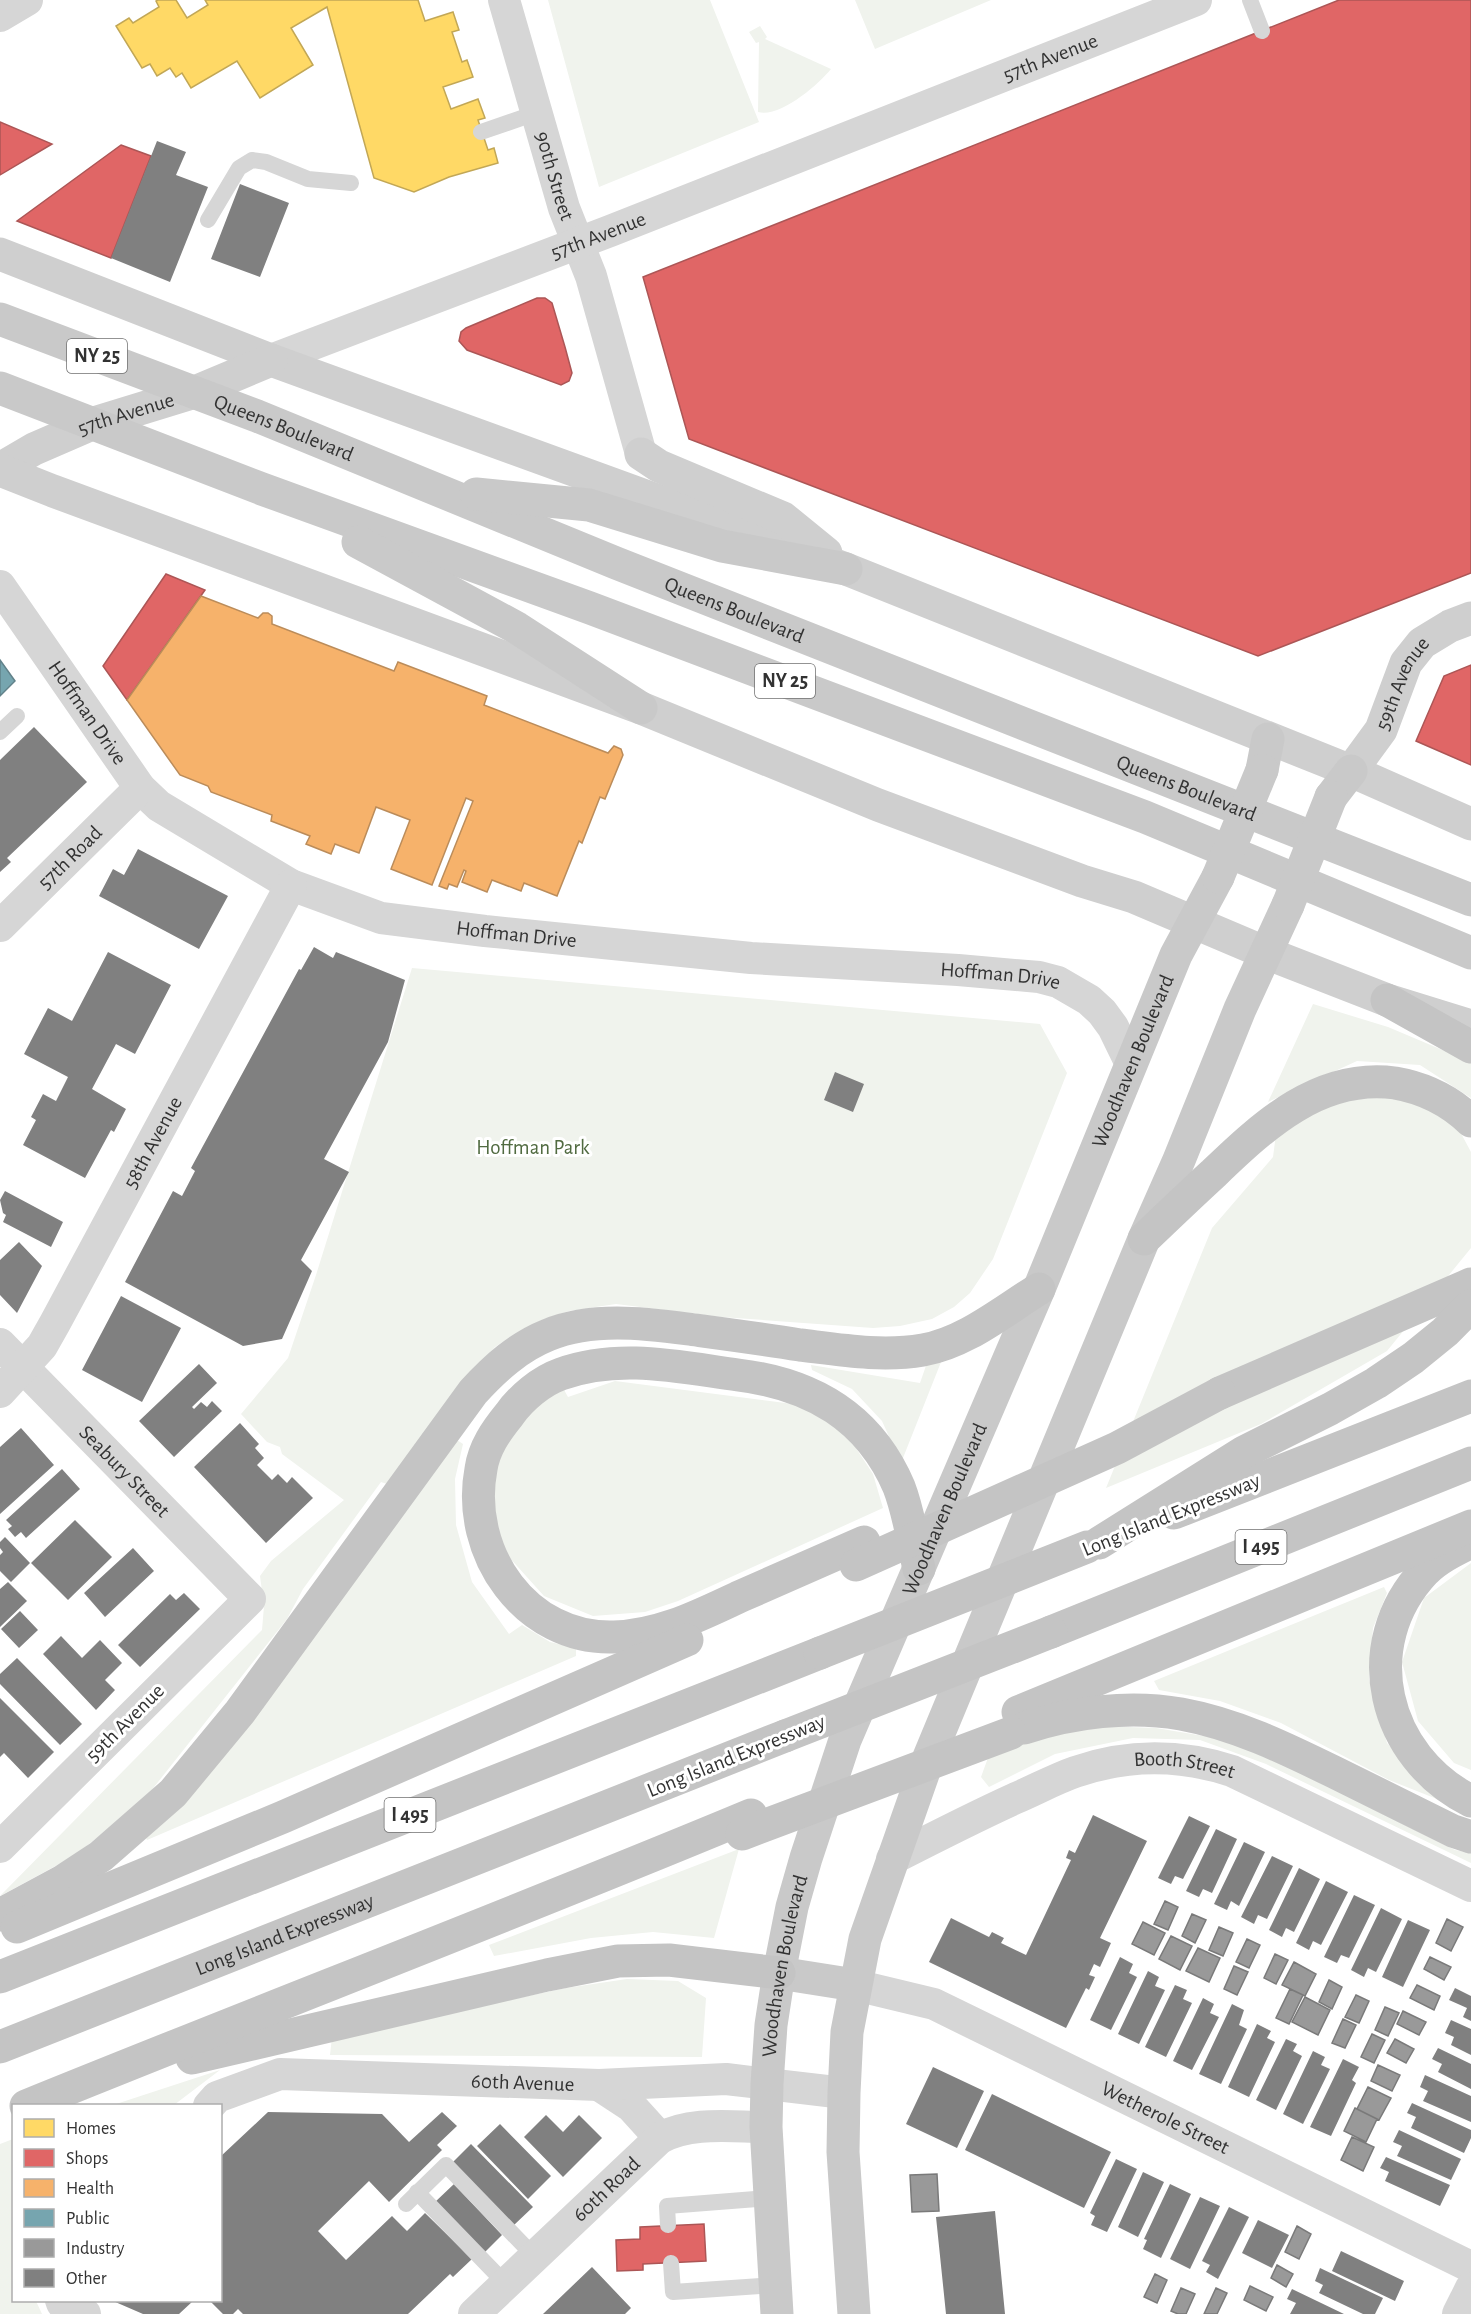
<svg xmlns="http://www.w3.org/2000/svg" width="1471" height="2314" font-family="'Alegreya Sans',sans-serif">
<style>
.green{fill:#f0f3ed}
.homes{fill:#ffd966;stroke:#c2a756;stroke-width:1.5}
.shops{fill:#e06666;stroke:#ac5656;stroke-width:1.5}
.health{fill:#f6b26b;stroke:#bb8c5a;stroke-width:1.5}
.public{fill:#76a5af;stroke:#62828a;stroke-width:1.5}
.industry{fill:#999;stroke:#7a7a7a;stroke-width:1.5}
.building{fill:#808080}
.lines{fill:none;stroke-linecap:round;stroke-linejoin:round}
.lane{stroke:#d6d6d6;stroke-width:16}
.street{stroke:#d6d6d6;stroke-width:32}
.secondary{stroke:#cfcfcf;stroke-width:33}
.primary{stroke:#c9c9c9;stroke-width:33}
.highway{stroke:#c4c4c4;stroke-width:33}
.primary-bridge{stroke:#c9c9c9;stroke-width:33}
.highway-bridge{stroke:#c4c4c4;stroke-width:33}
.labels{text-anchor:middle;dominant-baseline:central;stroke-width:6;stroke-linejoin:round;paint-order:stroke}
.shield{fill:#fff;stroke:#707070;stroke-width:1.5}
.shield-label{font-size:20px;font-weight:bold;fill:#323232}
.street-label{font-size:21px;fill:#323232;stroke:#fff}
.park-label{font-size:21px;fill:#516b41;stroke:#fff}
</style>
<rect width="100%" height="100%" fill="#fff"/>
<path class="green" d="M548,0H710L759,122L599,187Z
M855,0H991L875,49Z
M760,26L767,37L765,39L831,69C818,85 780,118 758,112L759,42L756,43L749,32Z
M412,968L1040,1024L1067,1073L993,1259L970,1293L954,1307L932,1319L900,1326L873,1328L721,1317L616,1304L569,1311L544,1319L516,1333L495,1347L469,1377L387,1484L381,1482L303,1589L287,1619L143,1801L74,1856L0,1896L262,1630L264,1606L260,1576L271,1561L344,1500L282,1454L280,1447L267,1442L241,1414L288,1358L316,1275Z
M1313,1004L1388,1027L1471,1062V1098L1420,1065L1357,1061L1268,1102Z
M1373,1094L1422,1101L1456,1124L1471,1152V1248L1387,1351L1261,1424L1106,1488L1212,1228L1273,1157L1276,1134L1321,1103Z
M945,1352L901,1463L882,1421L852,1389L812,1370L811,1365L920,1383L929,1357Z
M615,1381L801,1405L844,1430L873,1474L883,1508L678,1601L645,1612L593,1616L544,1596L508,1556L490,1510L492,1464L521,1413L563,1388L568,1397Z
M457,1440L463,1444L455,1479L456,1525L472,1582L509,1634L522,1625L550,1642L576,1648V1656L147,1840L144,1833Z
M1471,1563V1770L1454,1763L1418,1721L1402,1662L1424,1598Z
M1384,1587L1387,1593L1373,1628L1369,1679L1387,1743L1442,1801L1389,1780L1281,1723L1220,1701L1159,1690L1154,1681Z
M1099,1726L1156,1728L1222,1739L1288,1767L1455,1850L1471,1853V1863L1266,1764L1200,1740L1133,1738L1055,1754L989,1787L981,1777L989,1755L1025,1741Z
M739,1849L714,1938L653,1932L591,1938L494,1956L489,1945Z
M627,1979L678,1981L706,1998L702,2057L330,2055L332,2037L566,1988Z
M220,2070L174,2105H113Z
M13,2139L14,2300L36,2301L42,2314H0V2144Z"/>
<path class="homes" d="M158,0H176L187,18L208,5L205,0H418L425,21L453,12L459,30L452,32L462,62L467,60L473,77L443,87L451,109L478,99L485,118L478,120L488,150L494,148L498,163L449,177L414,192L374,178L327,7L291,28L313,65L260,98L237,61L191,88L182,73L176,77L170,68L157,76L150,64L142,68L116,26L129,18L133,23L159,7L156,1Z"/>
<path class="shops" d="M1339,0H1471V573L1258,656L689,439L643,277Z
M0,122L52,144L0,175Z
M121,145L151,156L111,258L17,221Z
M537,298H545L552,303L565,347L572,373L569,381L561,385L467,350L459,341L461,332L466,328Z
M166,574L205,590L127,700L103,666Z
M1471,665V765L1416,741L1444,676Z
M704,2224L706,2261L643,2264V2270L617,2271L616,2240L640,2239V2227Z"/>
<path class="health" d="M201,596L258,618L263,613H268L272,616V624L394,671L398,662L487,696L484,705L608,753L614,746L621,749L623,755L605,799L600,797L582,843L579,841L557,896L524,883L521,891L492,880L487,892L462,882L466,871L464,870L457,887L449,884L447,889L439,886L473,801L466,798L432,885L391,869L410,820L376,807L359,853L335,844L331,854L306,844L310,836L271,821L272,815L211,792L208,786L180,775L127,700Z"/>
<path class="public" d="M0,660L15,681L0,696Z"/>
<path class="industry" d="M1165,1901L1178,1907L1168,1930L1154,1924Z
M1192,1914L1206,1920L1195,1943L1182,1936Z
M1447,1919L1463,1927L1451,1951L1436,1943Z
M1143,1922L1165,1933L1154,1955L1132,1944Z
M1219,1927L1233,1933L1223,1956L1209,1950Z
M1171,1936L1192,1946L1180,1970L1159,1959Z
M1247,1939L1260,1945L1249,1968L1236,1962Z
M1198,1948L1220,1958L1209,1982L1186,1971Z
M1275,1954L1288,1960L1276,1984L1264,1978Z
M1430,1957L1451,1967L1444,1980L1424,1969Z
M1294,1962L1316,1974L1305,1996L1282,1985Z
M1234,1966L1248,1972L1237,1995L1224,1989Z
M1329,1980L1342,1987L1332,2009L1319,2002Z
M1417,1985L1440,1996L1434,2010L1410,1998Z
M1290,1989L1303,1995L1289,2024L1276,2018Z
M1356,1995L1369,2001L1359,2023L1345,2017Z
M1305,1997L1330,2010L1318,2035L1292,2022Z
M1385,2007L1399,2013L1388,2036L1375,2030Z
M1403,2011L1426,2022L1419,2035L1397,2024Z
M1343,2019L1356,2025L1345,2048L1332,2043Z
M1372,2034L1385,2040L1374,2063L1361,2057Z
M1395,2039L1414,2049L1406,2063L1387,2053Z
M1378,2065L1400,2075L1392,2091L1371,2081Z
M1368,2087L1391,2098L1379,2120L1357,2109Z
M1355,2108L1377,2119L1366,2142L1344,2131Z
M1352,2137L1374,2147L1363,2171L1341,2160Z
M937,2174L939,2211L912,2212L910,2175Z
M1297,2226L1311,2234L1299,2259L1285,2252Z
M1277,2265L1293,2274L1286,2287L1271,2278Z
M1155,2274L1167,2280L1157,2303L1144,2297Z
M1250,2286L1273,2297L1266,2311L1244,2300Z
M1181,2288L1195,2294L1186,2314H1178L1171,2311Z
M1216,2288L1227,2293L1217,2314H1204Z"/>
<path class="building" d="M157,141L186,152L176,175L208,187L170,282L111,258Z
M240,184L289,203L260,277L211,259Z
M34,727L87,782L7,858L11,862L0,872V760Z
M138,849L228,896L199,949L99,896L113,869L124,875Z
M314,947L333,958L336,952L405,980L388,1042L324,1159L349,1172L301,1260L312,1271L282,1339L243,1346L125,1282L173,1191L182,1196L195,1171L191,1168L299,969L301,970Z
M108,952L171,985L135,1054L116,1044L92,1089L126,1109L114,1132L111,1130L85,1178L23,1145L36,1120L31,1117L43,1094L56,1101L68,1077L24,1054L48,1008L72,1021Z
M835,1072L864,1084L853,1112L824,1100Z
M5,1191L63,1222L51,1247L3,1222L6,1215L3,1213L0,1200Z
M19,1242L42,1266L17,1313L0,1295V1260Z
M121,1296L181,1328L142,1402L82,1370Z
M199,1364L217,1383L192,1407L194,1409L201,1402L207,1407L212,1401L222,1411L174,1457L139,1421Z
M240,1423L259,1444L255,1448L264,1458L257,1465L272,1480L278,1474L287,1483L292,1477L313,1498L266,1543L194,1467Z
M21,1428L54,1465L0,1514V1447Z
M62,1469L80,1489L26,1538L21,1532L15,1537L8,1529L12,1526L6,1520Z
M75,1520L112,1557L68,1600L31,1563Z
M5,1537L30,1563L11,1582L0,1571V1555L3,1552L0,1548V1542Z
M133,1548L154,1571L105,1617L84,1593Z
M8,1582L27,1601L0,1627V1589Z
M184,1593L200,1609L140,1667L118,1645L170,1594L176,1600Z
M20,1611L38,1630L19,1648L1,1629Z
M61,1636L82,1658L100,1640L122,1663L105,1680L115,1690L96,1710L43,1654Z
M17,1658L82,1724L60,1745L0,1684V1674Z
M0,1698L54,1752L28,1778L4,1753L0,1757Z
M1093,1815L1147,1841L1100,1938L1111,1943L1100,1967L1094,1964L1089,1975L1095,1977L1089,1990L1086,1988L1066,2028L929,1962L951,1918L989,1937L992,1932L1004,1938L1001,1943L1026,1955L1071,1860L1066,1858L1069,1850L1075,1853Z
M1189,1816L1210,1826L1183,1879L1175,1876L1171,1884L1158,1878Z
M1216,1829L1237,1839L1212,1893L1203,1889L1199,1897L1186,1891Z
M1244,1842L1265,1852L1239,1906L1231,1901L1227,1910L1214,1904Z
M1272,1856L1293,1866L1267,1919L1258,1915L1254,1924L1241,1917Z
M1299,1868L1320,1879L1294,1932L1286,1928L1282,1937L1269,1930Z
M1326,1881L1348,1892L1321,1945L1313,1941L1309,1950L1296,1943Z
M1354,1895L1375,1905L1349,1958L1341,1955L1337,1963L1324,1957Z
M1381,1908L1402,1919L1376,1972L1368,1968L1364,1977L1351,1970Z
M1408,1920L1430,1930L1403,1987L1382,1977Z
M1120,1957L1133,1964L1129,1973L1137,1977L1111,2030L1090,2020Z
M1148,1971L1159,1977L1155,1986L1165,1990L1139,2044L1118,2034Z
M1175,1985L1187,1990L1183,1999L1192,2003L1166,2057L1145,2047Z
M1455,1988L1471,1996V2021L1463,2017L1467,2008L1449,2000Z
M1203,1998L1214,2004L1210,2013L1219,2017L1192,2070L1173,2061Z
M1232,2004L1244,2010L1239,2025L1247,2029L1221,2084L1199,2074Z
M1451,2020L1471,2029V2055L1451,2045L1454,2037L1445,2033Z
M1257,2024L1271,2031L1267,2038L1275,2042L1249,2097L1228,2087Z
M1286,2039L1297,2044L1293,2051L1302,2056L1276,2110L1256,2100Z
M1438,2048L1471,2064V2089L1438,2072L1442,2064L1432,2059Z
M1313,2051L1325,2057L1321,2065L1330,2069L1303,2124L1283,2114Z
M1343,2059L1359,2067L1352,2080L1356,2083L1331,2136L1310,2127Z
M933,2067L984,2091L957,2148L906,2124Z
M1425,2075L1471,2096V2122L1423,2101L1428,2091L1420,2087Z
M992,2094L1111,2152L1084,2208L965,2150Z
M1412,2103L1471,2130V2138L1464,2153L1411,2128L1416,2117L1407,2113Z
M268,2112L382,2114L409,2142L442,2112L457,2126L437,2145L442,2150L389,2202L369,2181L318,2231L346,2260L392,2216L407,2231L425,2213L472,2259L453,2277L450,2274L408,2314H243L238,2309L233,2314H223L210,2301H220V2157Z
M546,2115L563,2132L579,2115L602,2138L563,2177L524,2137Z
M500,2124L551,2176L528,2199L477,2146Z
M1399,2130L1461,2159L1451,2180L1397,2156L1402,2146L1393,2142Z
M471,2144L533,2207L514,2225L452,2163Z
M1386,2157L1450,2185L1440,2206L1385,2181L1389,2172L1380,2168Z
M1116,2159L1137,2169L1107,2232L1091,2225L1095,2216L1090,2213Z
M1143,2172L1164,2182L1138,2237L1118,2227Z
M454,2184L502,2235L483,2254L434,2203Z
M1170,2184L1191,2194L1161,2258L1143,2249L1147,2240L1144,2239Z
M1200,2197L1220,2206L1190,2269L1170,2259Z
M1229,2207L1249,2217L1218,2279L1206,2272L1210,2265L1202,2261Z
M995,2211L1005,2314H946L936,2217Z
M1258,2220L1289,2235L1272,2268L1242,2253Z
M1341,2251L1404,2281L1395,2301L1332,2271Z
M592,2267L631,2308L625,2314H543Z
M1320,2268L1383,2298L1375,2314H1363L1319,2293L1323,2285L1315,2281Z
M1292,2289L1344,2314H1290L1296,2303L1287,2299Z
M113,2301H193L179,2314H143Z"/>
<g class="lines">
<path class="lane" d="M1250,0L1262,31
M481,132L536,113
M208,220L239,168L252,160L266,162L308,179L351,183
M0,732L17,716
M417,2192L506,2284
M406,2204L446,2165L535,2257
M668,2225L667,2206L769,2198
M671,2263L673,2292L775,2285"/>
<g class="street">
<path id="s1" d="M504,0L564,208L591,276L641,454"/>
<path d="M0,16L27,0"/>
<path id="s2" d="M271,360L610,231L1196,0"/>
<path id="s3" d="M0,586L140,788L159,806L291,885L381,918L485,931L751,958L958,970L1039,977L1058,982L1089,1000L1102,1012L1113,1027L1131,1064"/>
<path id="s4" d="M0,926L140,788"/>
<path id="s5" d="M0,1344L250,1599L0,1847"/>
<path id="s6" d="M0,1392L42,1346L55,1323L291,885"/>
<path id="s7" d="M892,1859C933,1838 974,1817 1016,1798C1035,1790 1055,1779 1075,1772C1127,1754 1180,1754 1232,1771L1471,1886"/>
<path id="s8" d="M855,1985L934,2004L1471,2267"/>
<path d="M599,2085L631,2106L660,2138"/>
<path id="s9" d="M209,2106L217,2097L280,2074L599,2085L726,2079L844,2093"/>
<path d="M61,2300L62,2303L85,2314"/>
<path id="s10" d="M474,2314L660,2138C692,2121 731,2127 766,2127"/>
<path d="M1458,2314L1471,2288"/>
</g>
<g class="secondary">
<path d="M0,254L271,360L846,569L1351,771L1471,824"/>
<path d="M641,454L659,466L783,518L826,553"/>
<path id="s11" d="M0,469L34,449L94,423L195,392L271,360"/>
<path d="M0,470L53,491L641,708L878,805L1082,881L1134,897L1266,953L1387,1000L1471,1026"/>
<path id="s12" d="M1351,771L1381,730L1406,663L1422,643L1450,626L1471,618"/>
</g>
<g class="primary">
<path id="s13" d="M0,319L257,416L616,563L1471,900"/>
<path d="M0,388L262,489L590,608L1145,817L1471,953"/>
<path d="M476,494L589,505L722,546L846,569"/>
<path d="M358,542L517,628L641,708"/>
<path d="M1262,770L1268,739"/>
<path d="M1331,797L1351,771"/>
<path d="M779,1973L855,1985"/>
<path id="s14" d="M777,2314L766,2127L767,2084L771,2025L779,1973L792,1907L806,1858L845,1740L1039,1289L1176,955L1218,877"/>
<path d="M854,2314L843,2152L844,2093L847,2032L865,1939L929,1757L1144,1239L1179,1160L1240,1009L1288,905"/>
</g>
<g class="highway">
<path d="M1387,1000L1471,1047"/>
<path d="M1144,1239C1167,1217 1190,1195 1214,1173C1264,1125 1320,1073 1395,1083C1424,1088 1450,1101 1471,1121"/>
<path d="M1220,1393L1471,1284"/>
<path d="M1174,1513L1471,1396"/>
<path d="M864,1542C823,1560 782,1578 741,1596C700,1615 660,1636 614,1637C526,1640 465,1553 481,1469C484,1448 496,1431 509,1415C521,1398 541,1381 561,1374C619,1353 679,1367 738,1375C812,1384 869,1417 899,1487C909,1513 913,1542 919,1569"/>
<path d="M1099,1543L1244,1452L1330,1409L1376,1383L1413,1358L1445,1332L1471,1306"/>
<path d="M1467,1544C1453,1551 1437,1559 1425,1571C1355,1645 1383,1757 1471,1801"/>
<path d="M1051,1632L1471,1463"/>
<path d="M1018,1712L1471,1526"/>
<path d="M1024,1728C1073,1712 1129,1705 1181,1714C1236,1724 1285,1748 1334,1772C1374,1792 1413,1811 1453,1831L1471,1837"/>
<path d="M0,1915L63,1881L101,1856L173,1793L240,1712L473,1392C495,1368 518,1347 548,1335C591,1317 643,1323 688,1329C725,1334 763,1339 800,1345C841,1350 882,1357 923,1350C965,1343 1003,1311 1039,1289"/>
<path d="M17,1927L283,1817L687,1640"/>
<path d="M0,1977L820,1653"/>
<path id="s15" d="M0,2047L785,1736"/>
<path d="M192,2058L547,1975L618,1961L669,1960L779,1973"/>
<path d="M26,2106C267,2008 511,1915 751,1815"/>
</g>
<path class="primary-bridge" d="M1218,877L1262,770
M1288,905L1331,797"/>
<path class="highway-bridge" d="M856,1565L1117,1448L1220,1393
M820,1653L1087,1547
M785,1736L1051,1632
M742,1834L1011,1733"/>
</g>
<g class="labels">
<g class="shield">
<rect x="67" y="339" width="60" height="34" rx="4.5"/>
<rect x="755" y="664" width="60" height="34" rx="4.5"/>
<rect x="1235.5" y="1530" width="51" height="34" rx="4.5"/>
<rect x="384.5" y="1798" width="51" height="34" rx="4.5"/>
</g>
<g class="shield-label">
<text x="97" y="356">NY 25</text>
<text x="785" y="681">NY 25</text>
<text x="1261" y="1547">I 495</text>
<text x="410" y="1815">I 495</text>
</g>
<g class="street-label">
<text stroke="none"><textPath href="#s2" startOffset="836">57th Avenue</textPath></text>
<text stroke="none"><textPath href="#s1" startOffset="183">90th Street</textPath></text>
<text stroke="none"><textPath href="#s2" startOffset="350">57th Avenue</textPath></text>
<text stroke="none"><textPath href="#s11" startOffset="138">57th Avenue</textPath></text>
<text stroke="none"><textPath href="#s13" startOffset="304">Queens Boulevard</textPath></text>
<text stroke="none"><textPath href="#s13" startOffset="790">Queens Boulevard</textPath></text>
<text stroke="none"><textPath href="#s12" startOffset="102">59th Avenue</textPath></text>
<text stroke="none"><textPath href="#s3" startOffset="154">Hoffman Drive</textPath></text>
<text stroke="none"><textPath href="#s13" startOffset="1276">Queens Boulevard</textPath></text>
<text stroke="none"><textPath href="#s4" startOffset="98">57th Road</textPath></text>
<text stroke="none"><textPath href="#s3" startOffset="658">Hoffman Drive</textPath></text>
<text stroke="none"><textPath href="#s3" startOffset="1144">Hoffman Drive</textPath></text>
<text stroke="none"><textPath href="#s14" startOffset="1322">Woodhaven Boulevard</textPath></text>
<text stroke="none"><textPath href="#s6" startOffset="294">58th Avenue</textPath></text>
<text stroke="none"><textPath href="#s5" startOffset="178">Seabury Street</textPath></text>
<text stroke="none"><textPath href="#s14" startOffset="836">Woodhaven Boulevard</textPath></text>
<text transform="translate(1171 1515) rotate(-22)">Long Island Expressway</text>
<text transform="translate(125 1723) rotate(-45)">59th Avenue</text>
<text transform="translate(736 1756) rotate(-22)">Long Island Expressway</text>
<text stroke="none"><textPath href="#s7" startOffset="314">Booth Street</textPath></text>
<text stroke="none"><textPath href="#s15" startOffset="306">Long Island Expressway</textPath></text>
<text stroke="none"><textPath href="#s14" startOffset="350">Woodhaven Boulevard</textPath></text>
<text stroke="none"><textPath href="#s9" startOffset="322">60th Avenue</textPath></text>
<text stroke="none"><textPath href="#s8" startOffset="339">Wetherole Street</textPath></text>
<text stroke="none"><textPath href="#s10" startOffset="182">60th Road</textPath></text>
</g>
<g class="park-label">
<text x="533" y="1147">Hoffman Park</text>
</g>
</g>
<rect x="12" y="2104" width="210" height="198" fill="#ffffff" stroke="#adadad" stroke-width="1.5"/>
<rect x="24" y="2119" width="30" height="18" fill="#ffd966" stroke="#adadad" stroke-width="1.5"/>
<text x="66" y="2134" font-size="18" fill="#323232">Homes</text>
<rect x="24" y="2149" width="30" height="18" fill="#e06666" stroke="#adadad" stroke-width="1.5"/>
<text x="66" y="2164" font-size="18" fill="#323232">Shops</text>
<rect x="24" y="2179" width="30" height="18" fill="#f6b26b" stroke="#adadad" stroke-width="1.5"/>
<text x="66" y="2194" font-size="18" fill="#323232">Health</text>
<rect x="24" y="2209" width="30" height="18" fill="#76a5af" stroke="#adadad" stroke-width="1.5"/>
<text x="66" y="2224" font-size="18" fill="#323232">Public</text>
<rect x="24" y="2239" width="30" height="18" fill="#999999" stroke="#adadad" stroke-width="1.5"/>
<text x="66" y="2254" font-size="18" fill="#323232">Industry</text>
<rect x="24" y="2269" width="30" height="18" fill="#808080" stroke="#adadad" stroke-width="1.5"/>
<text x="66" y="2284" font-size="18" fill="#323232">Other</text>
</svg>
